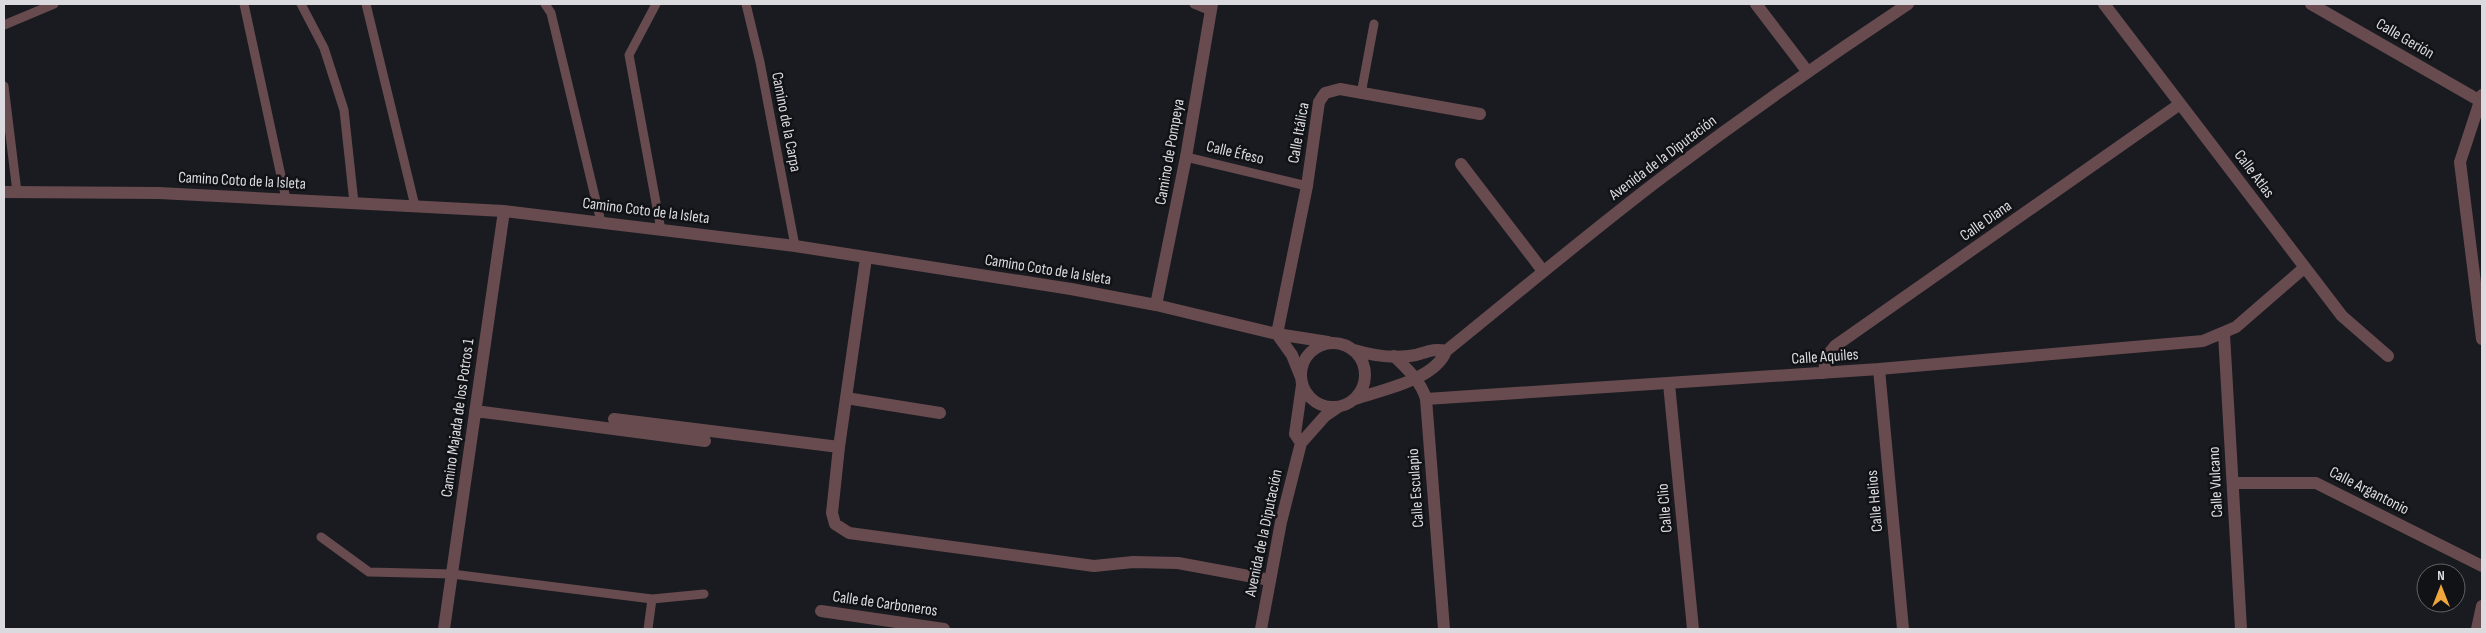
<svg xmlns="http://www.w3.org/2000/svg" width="2486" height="633" font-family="'Sofia Sans Condensed',sans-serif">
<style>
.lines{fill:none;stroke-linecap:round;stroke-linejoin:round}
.service{stroke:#684b4f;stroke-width:9}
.minor{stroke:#684b4f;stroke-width:12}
.tertiary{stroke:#684b4f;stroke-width:12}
.labels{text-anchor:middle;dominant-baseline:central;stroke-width:5;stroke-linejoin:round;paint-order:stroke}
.street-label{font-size:16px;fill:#dbdbdf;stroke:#111216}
</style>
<rect width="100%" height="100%" fill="#191b20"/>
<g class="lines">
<path class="service" d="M244,4L286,199
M301,4L324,48L344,110L354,203
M366,4L415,206
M545,4L551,13L601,222
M656,4L629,55L661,230
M746,4L760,62L795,246
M1194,4L1211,11
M4,25L54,4
M4,86L17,192
M1361,94L1374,24
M1186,157L1307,186
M321,537L369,572L452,574L652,599L648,629
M652,599L704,594"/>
<path class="minor" d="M1756,4L1807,71
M2104,4L2342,316L2388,356
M2311,4L2482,102
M2482,95L2460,162L2482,339
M1461,164L1543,271
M4,192L159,193L504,211L795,246L1071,289L1156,305L1277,334L1328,342
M866,258L839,447L832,513L835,524L849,533L1094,566L1133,562L1178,563L1270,580
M1156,305L1186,157L1212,4
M1277,334L1307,186L1319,102L1325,93L1340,89L1480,114
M1277,334L1292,355L1300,375
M2224,334L2241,629
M1394,356C1407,369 1421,381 1426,399L1444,629
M1879,369L1903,629
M1824,373L1826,357L1835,346L2180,104
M1669,384L1693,629
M846,398L940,413
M1426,399L1879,369L2203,341L2236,327L2304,268
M475,411L705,441
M614,419L839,447
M2233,483H2316L2482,566
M821,611L944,629
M444,629L504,211
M2477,629L2482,606"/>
<path class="tertiary" d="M1301 375a32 32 0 1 1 64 0a32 32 0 1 1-64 0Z
M1354,350C1374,356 1395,359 1416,355C1427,352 1434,348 1446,351
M1355,399C1381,390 1435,380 1446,351C1518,293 1590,232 1664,176C1744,116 1825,59 1908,4
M1301,443L1295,434L1302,385
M1261,629L1281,522L1301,443L1325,416L1338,407"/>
</g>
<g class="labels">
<g class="street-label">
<text transform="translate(2405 39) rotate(30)">Calle Gerión</text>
<text transform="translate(786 122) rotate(79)">Camino de la Carpa</text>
<text transform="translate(1299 133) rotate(-80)">Calle Itálica</text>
<text transform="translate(1170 152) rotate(-80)">Camino de Pompeya</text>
<text transform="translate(1235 153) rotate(13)">Calle Éfeso</text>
<text transform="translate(1663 158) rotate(-37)">Avenida de la Diputación</text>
<text transform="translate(2254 174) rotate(53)">Calle Atlas</text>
<text transform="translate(242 181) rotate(3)">Camino Coto de la Isleta</text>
<text transform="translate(646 211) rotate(7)">Camino Coto de la Isleta</text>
<text transform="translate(1986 221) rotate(-35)">Calle Diana</text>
<text transform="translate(1048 270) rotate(9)">Camino Coto de la Isleta</text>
<text transform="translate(1825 357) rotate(-4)">Calle Aquiles</text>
<text transform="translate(458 418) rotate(-82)">Camino Majada de los Potros 1</text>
<text transform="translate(2216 482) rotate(-93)">Calle Vulcano</text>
<text transform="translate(1416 488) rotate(-94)">Calle Esculapio</text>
<text transform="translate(2369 491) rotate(27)">Calle Argantonio</text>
<text transform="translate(1875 501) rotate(-95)">Calle Helios</text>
<text transform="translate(1665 508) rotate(-95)">Calle Clio</text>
<text transform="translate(1264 533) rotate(-78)">Avenida de la Diputación</text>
<text transform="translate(885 604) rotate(8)">Calle de Carboneros</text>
</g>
</g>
<rect width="2486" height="633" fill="none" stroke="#dbdbdf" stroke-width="10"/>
<g transform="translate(2441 588)"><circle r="24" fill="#111216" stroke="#626266"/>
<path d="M0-4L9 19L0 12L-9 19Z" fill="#efa73d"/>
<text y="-8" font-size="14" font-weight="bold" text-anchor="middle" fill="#dbdbdf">N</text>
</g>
</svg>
